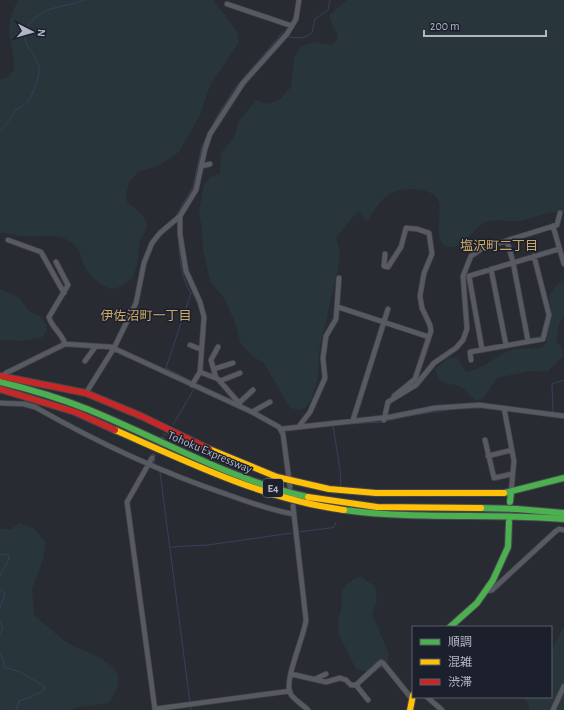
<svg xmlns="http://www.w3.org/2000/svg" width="564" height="710" font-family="'Alegreya Sans','Noto Sans JP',sans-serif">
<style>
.green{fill:#28353b}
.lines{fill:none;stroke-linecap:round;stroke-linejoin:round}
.stream{stroke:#383f5b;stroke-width:1}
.street-tunnel{stroke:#3e4049;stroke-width:4.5;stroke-dasharray:4.5 2;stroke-linecap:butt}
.street-casing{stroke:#45464c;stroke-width:6}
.fast-casing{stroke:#45464c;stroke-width:8}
.slow-casing{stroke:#45464c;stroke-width:8}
.jam-casing{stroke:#45464c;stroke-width:8}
.street{stroke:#585a61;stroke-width:4.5}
.fast{stroke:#4caf50;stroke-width:6}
.slow{stroke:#ffc107;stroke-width:6}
.jam{stroke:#c62828;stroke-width:6}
.labels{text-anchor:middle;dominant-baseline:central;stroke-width:3;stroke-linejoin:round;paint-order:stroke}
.shield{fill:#1c202d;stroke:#858897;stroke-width:1}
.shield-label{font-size:11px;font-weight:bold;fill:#b2b5c4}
.street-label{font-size:12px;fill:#b2b5c4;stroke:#1c202d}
.neighbourhood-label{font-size:13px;fill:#caa867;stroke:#1c202d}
</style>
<rect width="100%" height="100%" fill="#292b33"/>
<path class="green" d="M19,0H213L237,31L239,42L210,86L200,115L179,152L162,164L138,172L129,182L126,195L127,202C134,208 149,217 147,228C146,231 143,235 141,238C137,249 140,261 135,271C133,278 129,281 123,285C108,295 95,281 86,269C82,263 82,252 76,247C59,229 41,239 21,236C13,235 8,233 0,233V80L8,77L14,69C14,39 0,28 19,0Z
M347,0H564V212C559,213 554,212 549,213C538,215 527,221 516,221C507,222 494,218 486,222C473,227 464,249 449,247C432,245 442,214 439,203C435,186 403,187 390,194C380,199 374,212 367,221L358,211L336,238L340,252L338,269L319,352L318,377L312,399L306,407L300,410L290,408L264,363L252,356L240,342L235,323L225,300L210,281L203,250L202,229L199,212L204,184L211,177L220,173L221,153L234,137L239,121L256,100L267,104L279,100L291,87L294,58L301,46L316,42L332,45L337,39L338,33L334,30L329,15Z
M562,280L564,281V317L559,324L556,341L561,346L563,357L547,372L530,371L497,378L484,397L477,401C470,397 468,392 462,388C451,380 442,391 435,369L449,358H457L466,372C485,369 495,355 512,350C522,347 533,350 543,347L546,343L551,310L549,296L556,285Z
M0,289L20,298L29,311L40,316L47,325V331L41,338L21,341L4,340L0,341Z
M20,523L35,529L46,543L43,560L32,589L34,615C44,623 54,633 65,641C89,657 139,661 109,703L73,708L72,710H0V529H11Z
M360,576L375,586L377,601L372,614L389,654L387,665L374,673L356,669L339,635L338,622L342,604L341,592L349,582Z
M564,626V710H529V704L522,697H551V652Z"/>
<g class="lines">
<path class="stream" d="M289,37L303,38L312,33L315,19L328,10L330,0
M0,130C7,125 10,118 15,111C19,107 26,105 29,100C34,92 40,76 39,68C36,48 10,41 36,17C48,6 71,6 85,0
M174,219L193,187L202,146L219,113L235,88L284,31
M178,221C179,244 178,273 191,293L166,368L191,381
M468,408H480
M553,413L552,384L564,380
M385,421L414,415L455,409
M350,424L382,422
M173,425L194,389
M333,425L340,470L341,488
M154,464L155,459
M157,470L160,472L190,703
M298,532L330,528L334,527L336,522
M170,547L208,545L292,533
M0,554L9,555V559L0,576
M0,589L5,594L0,608
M0,621L3,627L0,634
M0,654L3,659L4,667L20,672L44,686V690L31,697L19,701L16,710
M191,706V710"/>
<path class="street-tunnel" d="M152,458L165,434"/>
<defs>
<path id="street" d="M227,4L292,26
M202,166L210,164
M180,216V234L186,271L200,302L204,317L200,372L192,385
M553,226L564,264
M8,240L41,252L64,293
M507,241L513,262L528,341
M385,254L384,266L388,267L401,247L406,228L417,229L429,233L432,254L424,273L420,296L422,308L430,325L431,331L415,379L394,396
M56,262L68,285L49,317C51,327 62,333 65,344
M491,269L506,345
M338,307L429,337
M190,345L200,349
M482,349L469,276L559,249
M471,360L470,352L543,339L549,315L534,256
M85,361L96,346
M214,369L233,363
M200,372L218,379L239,403L240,406
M3,376L6,373L65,344L111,347L252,412L279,427L283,434L290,487
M216,378L211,360L218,347
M220,381L240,373
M86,393L114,348L136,303L144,263L152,243L160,233L180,216L196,190L205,149L210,134L243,83L287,34L296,19L299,0
M0,403L24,404L35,407C95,441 160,472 226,494C248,502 270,510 293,514
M239,403L253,390
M504,408L514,461L511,493
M252,412L270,402
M353,420L388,309
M384,420L388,402L416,385L434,363L456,348L463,340L467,329L463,276L471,256L483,248L557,225L560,213
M300,425L310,412L325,378L323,358L326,336L336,319L339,278
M281,429L390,417L435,408L479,405L564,416
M485,440L494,478L512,474
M488,456L512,450
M152,458L127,502L155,710
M293,506L306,620C304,637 284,680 290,693C293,699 303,705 308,710
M487,591L492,590L556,531L559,529L564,530
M291,674L326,682L340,678L346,680L351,685H356L381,662L383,663L412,699
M315,679L326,674
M356,685L368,700
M427,697L442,710
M155,709L290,691
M553,710L564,686"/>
<path id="fast" d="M0,382C29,389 59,398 87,409C161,439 230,480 308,497
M504,493L564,478
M510,502L511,493
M481,508L517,509L564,513
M344,510C417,520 491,513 564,519
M450,627L477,603L493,580L508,547L509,522"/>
<path id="slow" d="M115,430C190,463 263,499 344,510
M209,449L277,477L329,489L376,493H504
M308,497L377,507L481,508
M410,710L413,695"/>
<path id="jam" d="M0,376L86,393L141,416L209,449
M0,389L75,412L115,430"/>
</defs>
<use href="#street" class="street-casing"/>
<use href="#fast" class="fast-casing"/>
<use href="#slow" class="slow-casing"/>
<use href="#jam" class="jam-casing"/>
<use href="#street" class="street"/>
<use href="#fast" class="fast"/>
<use href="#slow" class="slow"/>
<use href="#jam" class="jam"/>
</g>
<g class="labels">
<rect class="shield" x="263" y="479" width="20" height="18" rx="3"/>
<g class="shield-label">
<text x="273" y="488">E4</text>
</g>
<g class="street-label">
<text transform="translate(210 452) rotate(23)">Tohoku Expressway</text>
</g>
<g class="neighbourhood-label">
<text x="499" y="246">塩沢町二丁目</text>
<text x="146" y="316">伊佐沼町一丁目</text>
</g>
</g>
<rect x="412" y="626" width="140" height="72" fill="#1c202d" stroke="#585c69"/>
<rect x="420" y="639" width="20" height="6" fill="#4caf50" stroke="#585c69"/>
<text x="448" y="646" font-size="12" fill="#b2b5c4">順調</text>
<rect x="420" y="659" width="20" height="6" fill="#ffc107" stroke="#585c69"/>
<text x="448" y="666" font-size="12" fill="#b2b5c4">混雑</text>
<rect x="420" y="679" width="20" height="6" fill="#c62828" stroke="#585c69"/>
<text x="448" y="686" font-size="12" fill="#b2b5c4">渋滞</text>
<g transform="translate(32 32) rotate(96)" stroke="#1c202d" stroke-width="3" paint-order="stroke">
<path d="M0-3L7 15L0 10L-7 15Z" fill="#b2b5c4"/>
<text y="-6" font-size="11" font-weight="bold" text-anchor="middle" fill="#b2b5c4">N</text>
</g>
<path d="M424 30v6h122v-6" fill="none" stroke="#b2b5c4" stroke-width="2"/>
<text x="430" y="30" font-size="12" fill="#b2b5c4" stroke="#1c202d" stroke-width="3" paint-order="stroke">200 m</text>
</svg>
